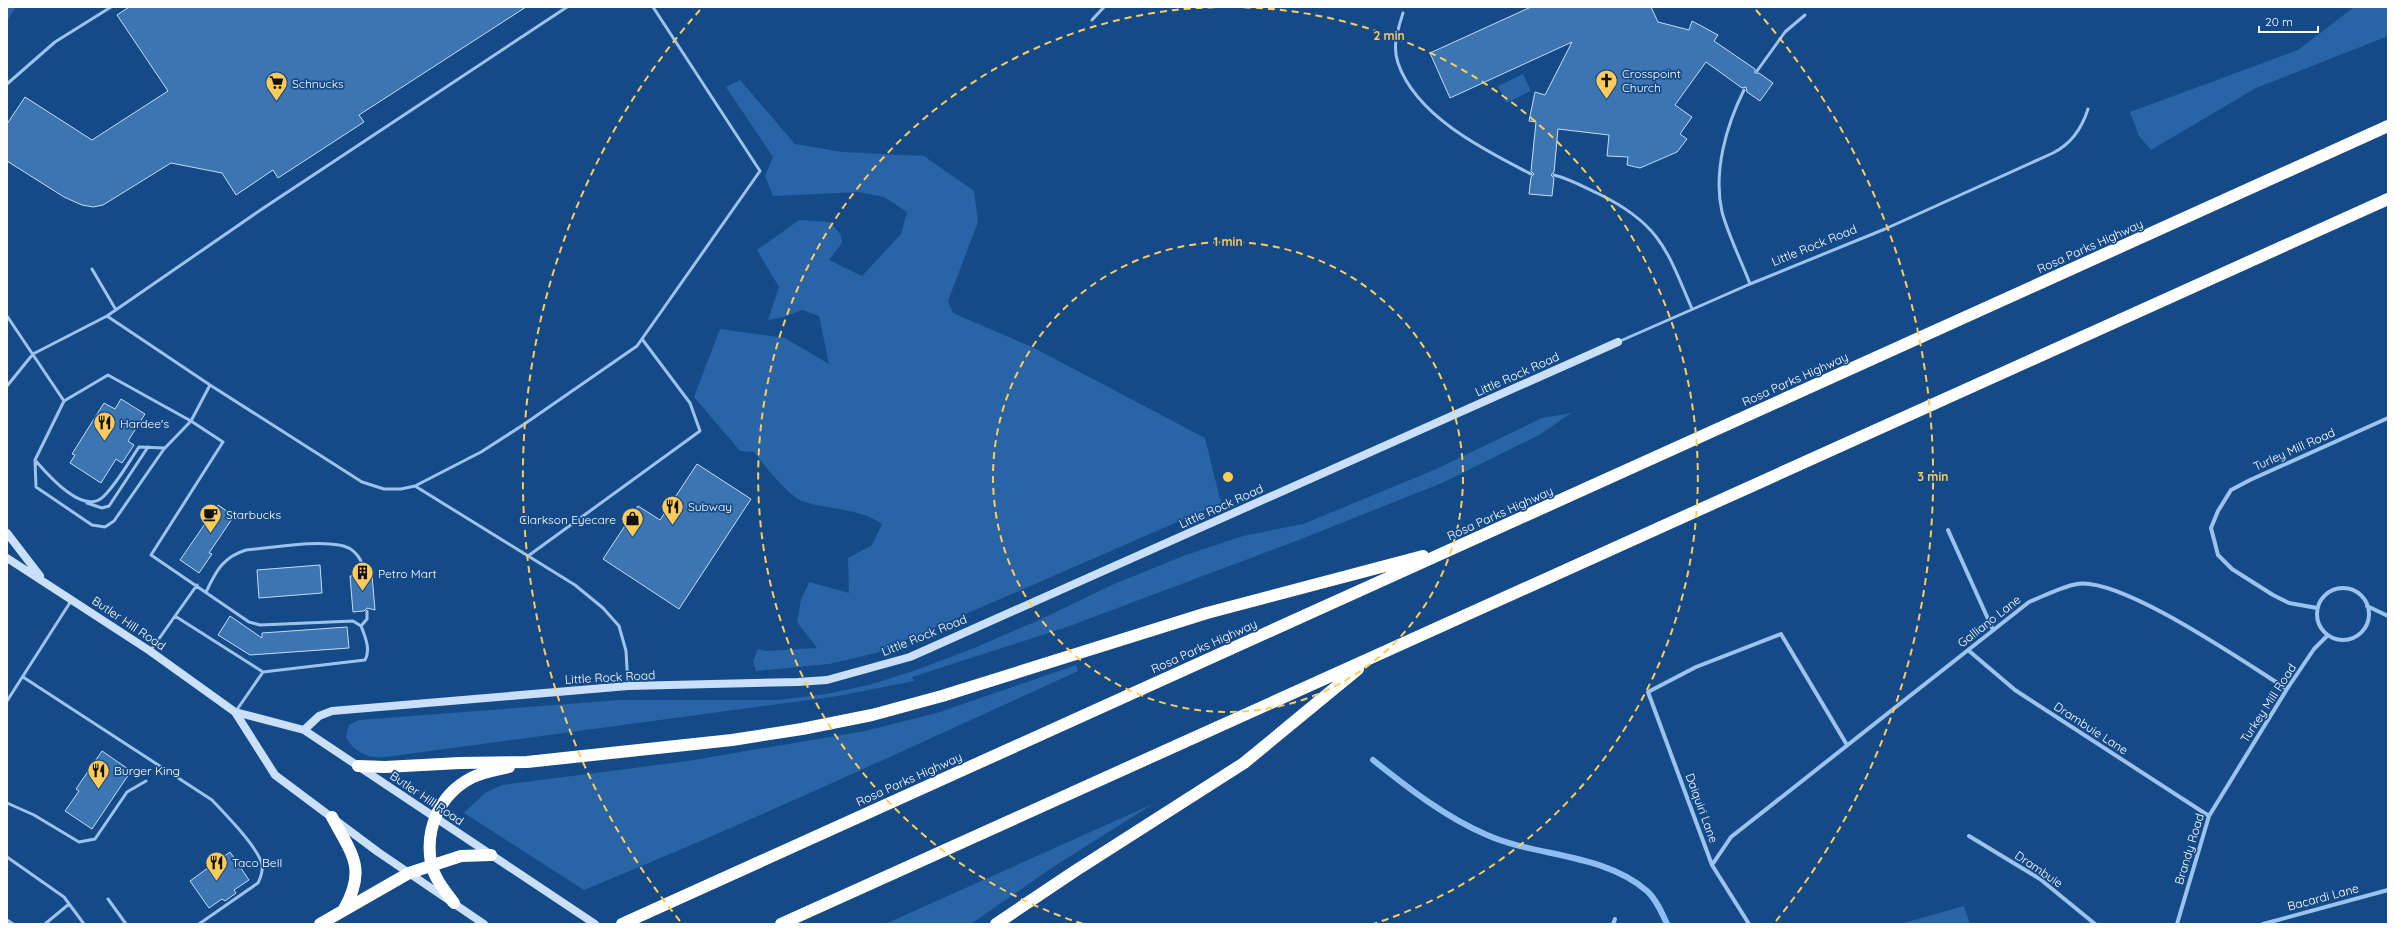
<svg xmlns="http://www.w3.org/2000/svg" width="2395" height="931" font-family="Quicksand,sans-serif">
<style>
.green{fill:#2864a6}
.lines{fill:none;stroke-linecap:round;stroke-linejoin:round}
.stream{stroke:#8ebef1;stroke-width:6}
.building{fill:#3d74b2;stroke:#c2ddfb}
.lane{stroke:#9cc3ee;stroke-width:3}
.street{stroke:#9cc3ee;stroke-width:4}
.secondary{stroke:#c9dffa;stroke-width:8}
.highway{stroke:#fff;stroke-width:12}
.ring{fill:none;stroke:#ffcc59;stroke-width:2;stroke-dasharray:7 5}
.labels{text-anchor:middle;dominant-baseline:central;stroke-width:3.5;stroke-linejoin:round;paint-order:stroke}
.poi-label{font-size:12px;fill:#fff;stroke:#154a88;text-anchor:start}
.street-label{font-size:12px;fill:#fff;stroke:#154a88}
.centre{fill:#ffcc59;stroke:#154a88;stroke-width:2}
.ring-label{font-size:12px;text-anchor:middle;font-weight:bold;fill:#ffcc59;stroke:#154a88;stroke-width:3.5;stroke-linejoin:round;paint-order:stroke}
</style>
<rect width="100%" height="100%" fill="#154a88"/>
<path class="green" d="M7,7H16L7,21Z
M2354,7H2388V36L2256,88L2151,150L2139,136L2130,112L2298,50Z
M1523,74L1531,91L1506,103L1498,86Z
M740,80L795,144L842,152L924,156L974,191L978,222L948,301L953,313L1034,348L1205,438L1221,503L876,653L829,664L756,671L753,661L758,649L766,651L817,648L797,622L801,600L809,582L849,593L848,558L872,545L882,524C860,508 828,510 802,501C788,495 764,465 754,452L740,451L694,397L720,329L785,338L829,364L819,316L802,310L784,317L768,320L779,287L757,250L799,220L830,222L841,235L842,243L829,260L862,276L901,234L907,212L884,197L859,192L773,196L765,176L773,157L726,87Z
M1571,413L1541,434L1442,483L1296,541L1067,627L912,677L914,681L838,696L386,757C369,759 354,753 346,737L349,725L359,720L620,700H778L826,694L869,685L916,670L974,648L1039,620L1112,585L1183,556L1243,536L1303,524L1434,470L1542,418Z
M1076,665L1078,671C914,746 750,822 584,890L464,813L485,793L502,785L688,761L865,731L937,713Z
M1153,804L1053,867L971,924H885Z
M1964,906L1970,924H1900Z"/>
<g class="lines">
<path class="stream" d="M1373,760C1408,788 1445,817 1487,835C1537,857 1603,853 1647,891C1656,899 1662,913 1667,924"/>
</g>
<path class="building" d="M129,7H526L359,115L364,122L278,178L273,170L236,195L222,173L171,163L103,205L93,207L82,205L64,197L7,161V124L25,97L92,140L168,91L117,15Z
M1531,7H1651L1658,22L1689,30L1692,21L1718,35L1714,41L1755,69V73H1759L1773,83L1760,101L1747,92L1746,87L1742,88L1706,62L1675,105L1692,117L1680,134L1687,139L1677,152L1640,168L1627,165L1628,157L1607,156L1609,135L1558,129L1554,172L1551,175L1554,178L1552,196L1529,194L1531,177L1534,174L1531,171L1536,122L1529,121L1535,92L1545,95L1572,42L1450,98L1430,53Z
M121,399L145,414L128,441L134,445L122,463L116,459L101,483L70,463L75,455L72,454L104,403L115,409Z
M697,464L751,499L679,609L603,559L638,506L660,520Z
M218,505L234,516L209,553L212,554L199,573L180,560Z
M320,565L322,593L259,598L257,570Z
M361,575L365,578L372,575L375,610L367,608L364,611L353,612L350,576Z
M230,616L262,638V633L347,627L349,648L250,655L218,635Z
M102,751L131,771L92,829L65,811L79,791L76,789Z
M230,852L249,880L234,890L236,893L225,901L222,899L209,908L190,881Z"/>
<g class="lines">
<path class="lane" d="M1403,13C1398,29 1392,46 1398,63C1416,116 1484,150 1531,174
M1092,20L1104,7
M1757,71L1785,32L1805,15
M7,84L55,42L111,7
M1744,90C1726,126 1713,172 1722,212C1729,237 1741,260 1750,284
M1554,175C1570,179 1584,187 1599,194C1660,224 1667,250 1692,309
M92,269L116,310
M7,316L64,401
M107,316L210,385L362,482L384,489H401L415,486L481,452L523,425L637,346L760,171L653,7
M1618,342L1750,284L1885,229L2053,153C2071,144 2082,128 2088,109
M108,375L191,421L164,449L114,521L105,527L92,525L36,487L35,460L64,401Z
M210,385L191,421L223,442L151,555L249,622L260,625L353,621L361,626C365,636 371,650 365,660L263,672L236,711
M7,386L33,354L107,316L262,209L567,7
M35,460C48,475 84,517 104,496C118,482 128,463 139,447L164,448
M415,486L575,585L603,608L619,626L626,651L628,685
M87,503L102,508L109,506L148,447
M528,556L700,431L690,403L642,339
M206,592C216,571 223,557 246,550C273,548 314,540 339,545C355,547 364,561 364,575
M175,616L263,672
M361,626L367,619V611
M151,650L197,585
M23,677L212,800C225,814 257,846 262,864C263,871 261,877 258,883L199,924
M7,701L71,601
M7,803L34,815L79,842L95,839L127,792L146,781
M7,857L64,897L84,924
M108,899L126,924
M7,920L13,924
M45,924L69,904"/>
<path class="street" d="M1948,530L1993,630
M2317 614a26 26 0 1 1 52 0a26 26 0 1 1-52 0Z
M2367,606L2388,616
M2317,608L2289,603L2273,595L2232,569L2218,555L2211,528L2218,511L2231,490L2250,480L2388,418
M1968,650L2015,690L2209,816
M1969,836L2040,879L2095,924
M1712,865L1731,837L2029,602C2044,596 2061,587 2077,584C2122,577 2245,663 2287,689
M1613,924L1615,919
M1749,924L1712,865L1648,692L1696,667L1781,634L1847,745
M2177,924L2209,816L2287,689L2314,649L2328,635
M2263,924L2388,890"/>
<path class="secondary" d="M7,533L40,576
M7,558L150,651L235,712L304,730L595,924
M235,712L275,775L378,852L484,924
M304,730L319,716L332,711L628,686L798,682L827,680L910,657L1618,342"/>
<path class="highway" d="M358,766L385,767L460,763L527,762L732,740L802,729L872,715L942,696L1207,613L1423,556
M332,817C352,854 367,869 344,909
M454,903C445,891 434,878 431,863C425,829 439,795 471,778C482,772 496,770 509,767
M320,924L409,873L461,856L491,855
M622,924L2388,126
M781,924L2388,199
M996,924L1075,871L1244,763L1358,669"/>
</g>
<g class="ring">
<circle cx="1228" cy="477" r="235"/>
<path d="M1083 924A470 470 0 0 1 1224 7M1232 7A470 470 0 0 1 1373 924"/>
<path d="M680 921A705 705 0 0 1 700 10M1756 10A705 705 0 0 1 1776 921"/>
</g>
<defs>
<symbol id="church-pin" viewBox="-11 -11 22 30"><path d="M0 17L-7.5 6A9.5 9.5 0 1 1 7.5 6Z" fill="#ffcc59" stroke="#154a88"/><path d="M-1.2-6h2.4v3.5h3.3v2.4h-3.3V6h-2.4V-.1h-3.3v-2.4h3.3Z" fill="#111"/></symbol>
<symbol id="supermarket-pin" viewBox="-11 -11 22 30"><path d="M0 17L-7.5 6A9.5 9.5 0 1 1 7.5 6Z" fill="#ffcc59" stroke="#154a88"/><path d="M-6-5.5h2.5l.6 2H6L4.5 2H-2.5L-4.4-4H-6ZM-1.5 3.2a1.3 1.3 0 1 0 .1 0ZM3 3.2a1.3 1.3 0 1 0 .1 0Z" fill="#111"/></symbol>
<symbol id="restaurant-pin" viewBox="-11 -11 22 30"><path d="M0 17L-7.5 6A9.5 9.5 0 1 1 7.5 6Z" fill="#ffcc59" stroke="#154a88"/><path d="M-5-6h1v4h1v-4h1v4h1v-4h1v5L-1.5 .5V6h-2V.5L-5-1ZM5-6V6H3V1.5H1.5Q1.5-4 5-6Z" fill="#111"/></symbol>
<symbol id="cafe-pin" viewBox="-11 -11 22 30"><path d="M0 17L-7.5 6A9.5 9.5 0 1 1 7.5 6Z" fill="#ffcc59" stroke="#154a88"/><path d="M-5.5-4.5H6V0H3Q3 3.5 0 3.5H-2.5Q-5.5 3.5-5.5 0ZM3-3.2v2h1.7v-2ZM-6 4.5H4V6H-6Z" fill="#111"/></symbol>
<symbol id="shop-pin" viewBox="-11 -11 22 30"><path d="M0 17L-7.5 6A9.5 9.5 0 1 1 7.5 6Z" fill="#ffcc59" stroke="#154a88"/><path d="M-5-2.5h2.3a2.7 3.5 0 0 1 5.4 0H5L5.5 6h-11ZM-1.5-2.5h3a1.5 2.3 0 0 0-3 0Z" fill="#111"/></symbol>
<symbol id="building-pin" viewBox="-11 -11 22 30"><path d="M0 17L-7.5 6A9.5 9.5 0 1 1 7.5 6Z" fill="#ffcc59" stroke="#154a88"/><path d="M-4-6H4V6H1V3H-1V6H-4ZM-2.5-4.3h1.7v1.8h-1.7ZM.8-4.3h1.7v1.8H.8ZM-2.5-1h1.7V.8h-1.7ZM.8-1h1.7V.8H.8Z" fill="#111"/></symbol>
</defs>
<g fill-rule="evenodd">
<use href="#church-pin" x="1594" y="68" width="25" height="34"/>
<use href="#supermarket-pin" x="264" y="70" width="25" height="34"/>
<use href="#restaurant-pin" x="92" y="410" width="25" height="34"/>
<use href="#restaurant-pin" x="660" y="494" width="25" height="34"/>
<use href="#cafe-pin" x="198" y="502" width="25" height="34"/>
<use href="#shop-pin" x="620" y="506" width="25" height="34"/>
<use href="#building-pin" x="350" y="560" width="25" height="34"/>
<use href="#restaurant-pin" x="86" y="758" width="25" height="34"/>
<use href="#restaurant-pin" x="204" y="850" width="25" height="34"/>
</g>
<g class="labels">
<g class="poi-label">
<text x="1622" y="73">Crosspoint<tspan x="1622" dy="14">Church</tspan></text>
<text x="292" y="83">Schnucks</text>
<text x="120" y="423">Hardee's</text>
<text x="688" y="506">Subway</text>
<text x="226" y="514">Starbucks</text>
<text x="616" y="519" text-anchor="end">Clarkson Eyecare</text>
<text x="378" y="573">Petro Mart</text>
<text x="114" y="770">Burger King</text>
<text x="232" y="862">Taco Bell</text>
</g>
<g class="street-label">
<text transform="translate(1814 245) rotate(-22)">Little Rock Road</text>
<text transform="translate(2090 246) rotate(-24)">Rosa Parks Highway</text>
<text transform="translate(1517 374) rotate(-24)">Little Rock Road</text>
<text transform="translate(1795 379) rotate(-24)">Rosa Parks Highway</text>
<text transform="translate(2294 449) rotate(-24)">Turley Mill Road</text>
<text transform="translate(1221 506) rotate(-24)">Little Rock Road</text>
<text transform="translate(1500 513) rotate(-24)">Rosa Parks Highway</text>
<text transform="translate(1989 621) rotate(-38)">Galliano Lane</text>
<text transform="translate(129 623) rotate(34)">Butler Hill Road</text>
<text transform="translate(924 635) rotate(-22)">Little Rock Road</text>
<text transform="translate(1204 646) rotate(-24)">Rosa Parks Highway</text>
<text transform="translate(610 677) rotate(-3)">Little Rock Road</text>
<text transform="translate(2268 703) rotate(-57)">Turkey Mill Road</text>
<text transform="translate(2091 728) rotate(33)">Drambuie Lane</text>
<text transform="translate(909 779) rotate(-24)">Rosa Parks Highway</text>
<text transform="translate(427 798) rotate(34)">Butler Hill Road</text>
<text transform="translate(1702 808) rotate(70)">Daiquiri Lane</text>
<text transform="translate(2189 849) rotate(-73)">Brandy Road</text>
<text transform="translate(2039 869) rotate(34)">Drambuie</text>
<text transform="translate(2323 897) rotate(-15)">Bacardi Lane</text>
</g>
</g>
<circle cx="1228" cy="477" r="6" class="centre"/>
<g class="ring-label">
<text x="1389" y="40">2 min</text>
<text x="1228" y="246">1 min</text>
<text x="1933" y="481">3 min</text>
</g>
<rect width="2395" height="931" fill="none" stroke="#ffffff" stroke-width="16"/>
<path d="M2259 26v6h59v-6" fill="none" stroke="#ffffff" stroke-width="2"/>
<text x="2265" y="26" font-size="12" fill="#ffffff" stroke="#154a88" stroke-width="3" paint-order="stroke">20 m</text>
</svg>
